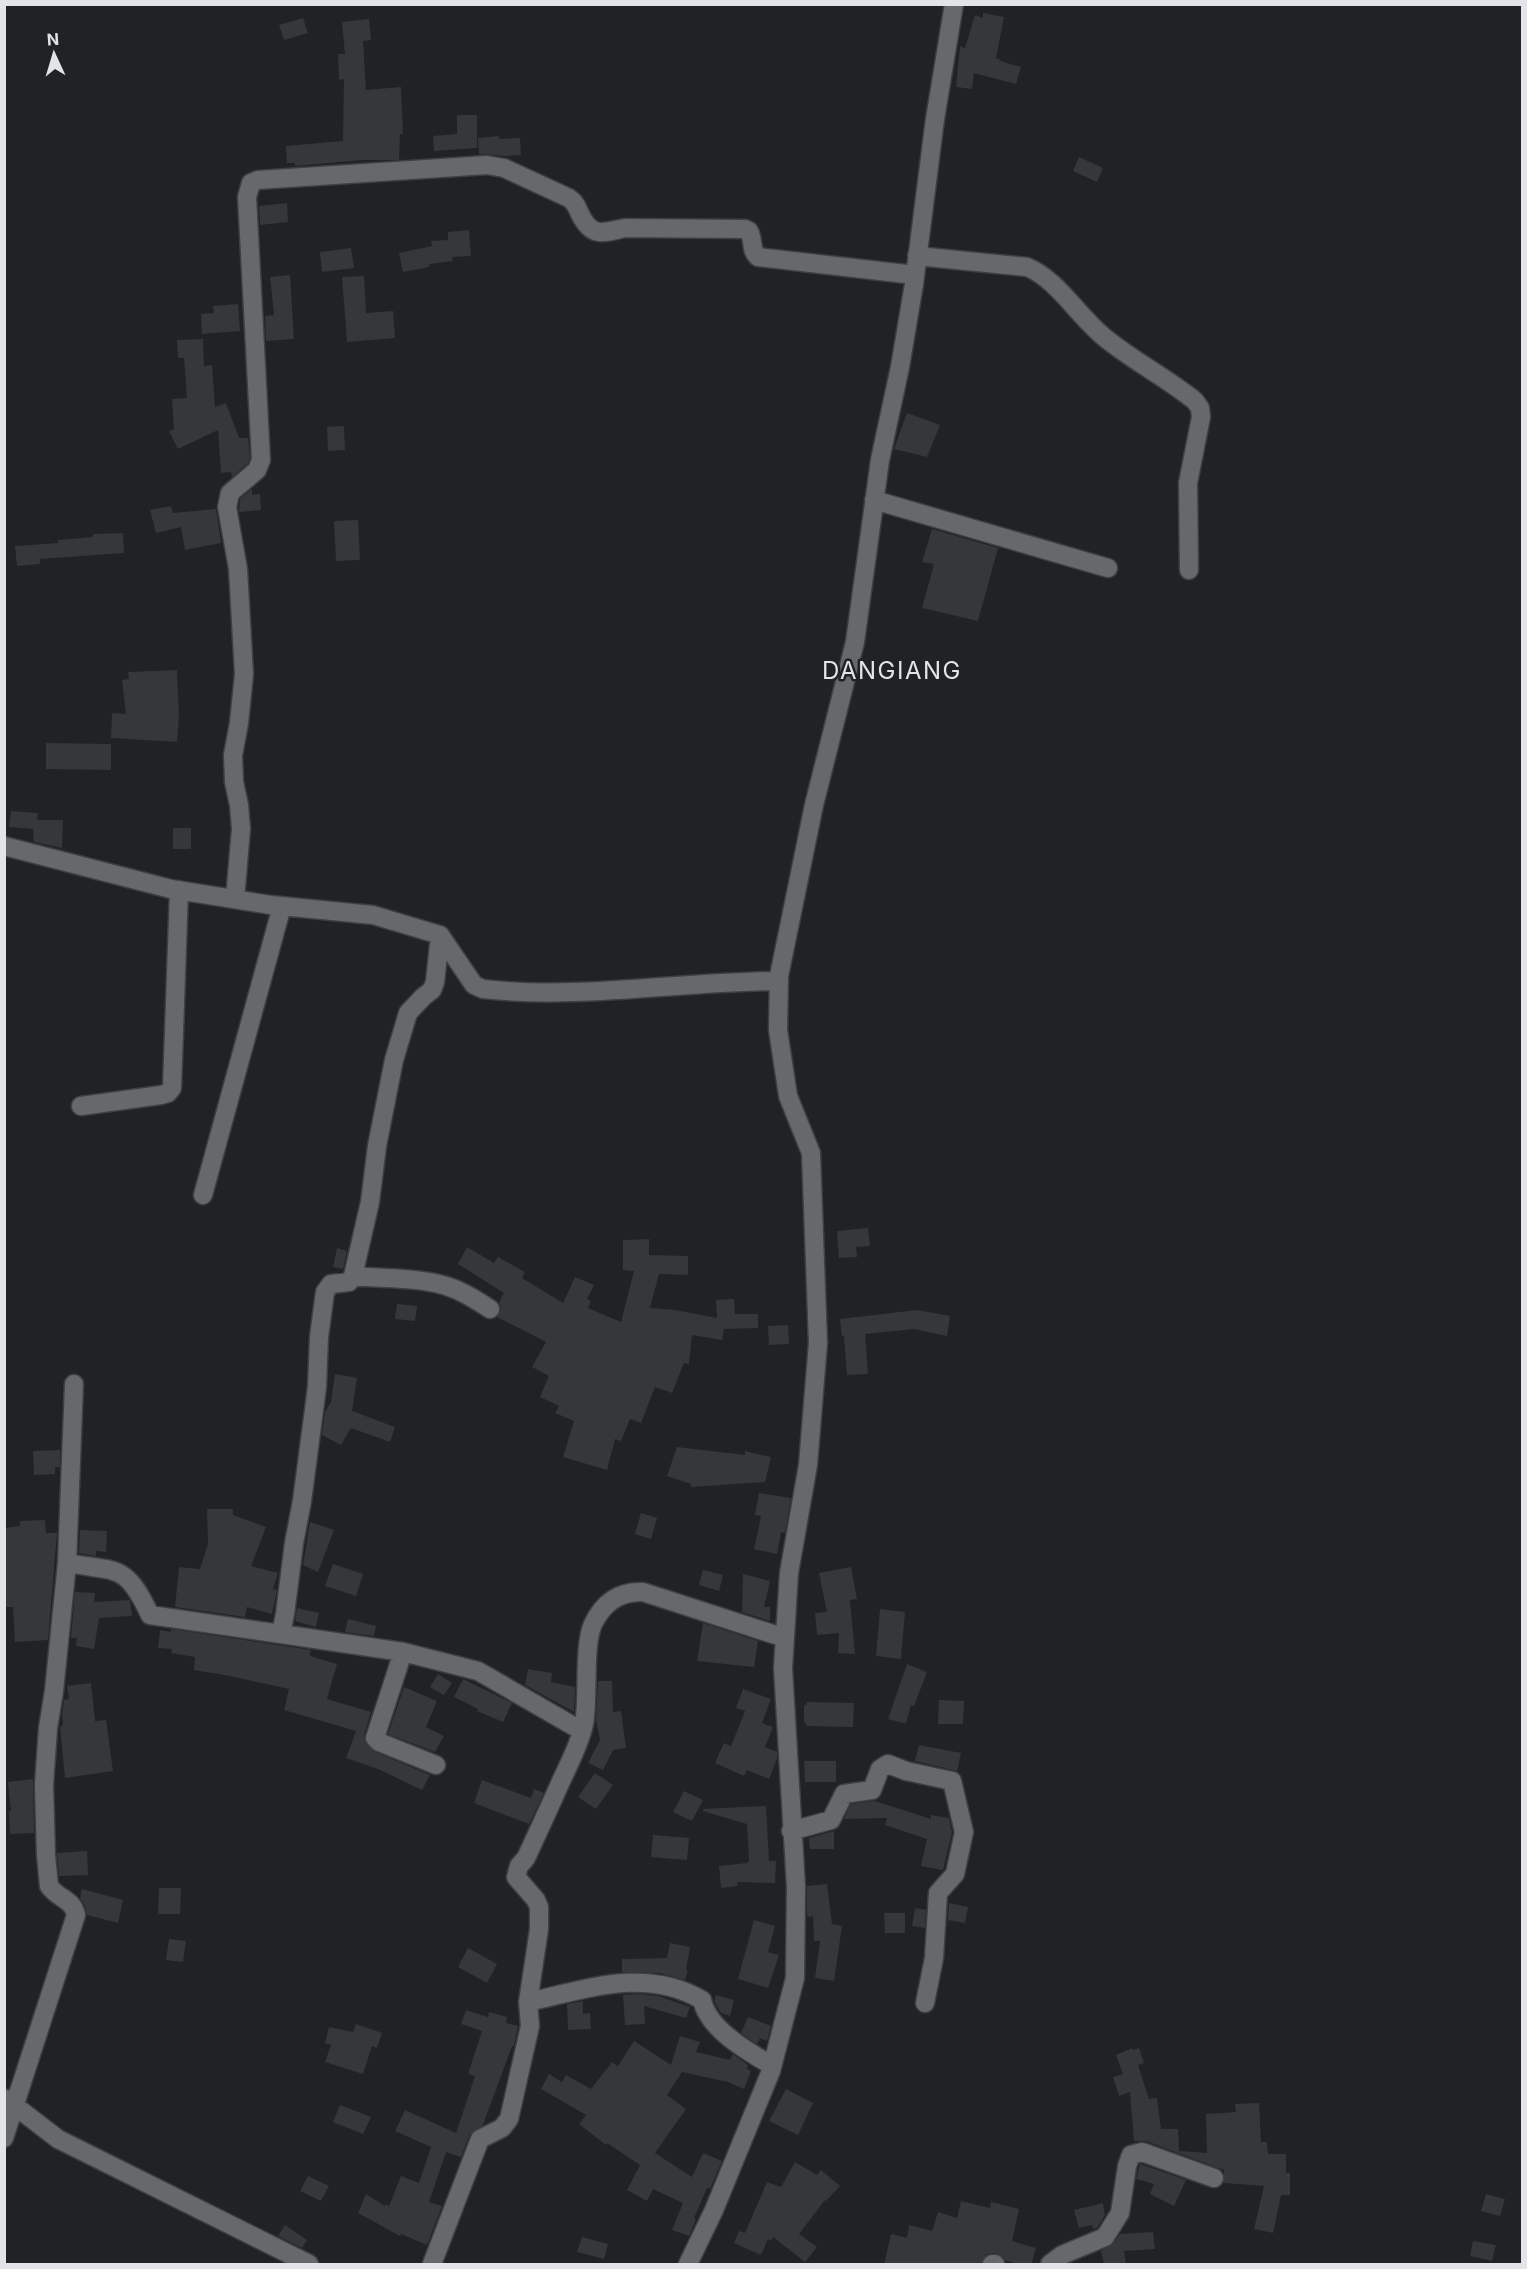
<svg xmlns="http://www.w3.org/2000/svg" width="1527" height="2269" font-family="Inter,sans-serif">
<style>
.building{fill:#35373b}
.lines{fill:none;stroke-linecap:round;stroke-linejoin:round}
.street-casing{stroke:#3d3f42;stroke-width:21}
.street{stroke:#66686c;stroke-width:18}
.labels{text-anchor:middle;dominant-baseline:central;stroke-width:5;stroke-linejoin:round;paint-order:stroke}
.quarter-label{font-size:24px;letter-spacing:1.5px;fill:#e3e4e7;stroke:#202225}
</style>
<rect width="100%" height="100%" fill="#202225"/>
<path class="building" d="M983,13L1004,17L996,58L1001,60L1000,61L1021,67L1016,84L974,73L972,89L956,87L960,46L965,48L975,15L983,18Z
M303,18L308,33L284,40L279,25Z
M369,19L371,40L363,41L366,90L401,87L403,134H400L399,160H363L295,166V163H287L286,146L343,141L344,79L339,80L338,54H345L342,22Z
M457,115H477V148L434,151L433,136L457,134Z
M499,136V139L520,138L521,155L505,156L479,154L478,138Z
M1079,157L1103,168L1097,182L1073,171Z
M287,203L288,222L260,225L259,206Z
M469,230L471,256L452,257L453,261L429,264V267L403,272L399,253L432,246L431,241L448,240V232Z
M351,248L354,268L322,272L320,252Z
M290,275L294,339L266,341L265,316L274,315L270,277Z
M364,276L366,313L393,311L395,338L347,342L342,277Z
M238,304L240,331L202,334L201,314L214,313L213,306Z
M203,339L204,366L212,365L215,407L226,403L239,438H248L250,458L248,463L232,477L231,472L221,473L218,430L178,449L169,431L174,429L172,399L187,398L184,358H178L177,340Z
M907,413L940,425L927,457L894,449Z
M344,426L345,450L328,451L327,427Z
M252,489V495L260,494L261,510L239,512L240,499Z
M171,506L173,513L216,509L221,543L185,550L181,527L156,533L150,510Z
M358,520L360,560L336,561L334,521Z
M932,529L998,548L978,621L922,608L934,564L922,562Z
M123,533L124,553L40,559V564L17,566L15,546L58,543V540L93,537V534Z
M177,670L179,717L177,742L111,738L112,713L126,714L122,680L129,679L128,672Z
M46,743L111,744V770L46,769Z
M11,811L38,813L37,820H63L62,848L34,842L33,829L9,827Z
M173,828H191V849H173Z
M868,1228L870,1246L856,1247L857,1257L839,1258L837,1231Z
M649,1239V1255L688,1256V1275L659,1274L650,1308L675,1310L717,1318L716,1300L734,1299L735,1314H758V1328L724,1329L722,1340L692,1335L689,1364L684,1363L672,1393L655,1387L641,1423L630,1419L621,1441L615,1439L607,1470L563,1457L574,1421L555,1413L559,1406L540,1397L549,1376L532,1367L546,1342L497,1317L501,1310L499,1303L504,1293L458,1264L467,1247L494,1263L498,1257L525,1272L522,1278L563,1303L575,1277L594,1285L587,1299L591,1301L588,1308L621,1322L634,1271L623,1270V1240Z
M337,1248L347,1251L343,1269L333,1267Z
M397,1304L417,1306L415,1321L395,1319Z
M917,1310L950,1316L947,1336L914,1329L865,1334L868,1374L847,1375L844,1336H842L840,1319Z
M788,1325L789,1344L769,1345L768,1326Z
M335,1374L357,1378L352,1411L395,1427L390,1442L351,1428L341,1445L322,1435L325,1412L331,1402Z
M677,1447L745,1455V1451L771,1457L765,1482L691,1487V1484L667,1476Z
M60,1450V1467H55V1474L34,1475L33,1451Z
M759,1493L791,1498L785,1533L781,1532L777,1554L754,1549L761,1516L755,1515Z
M207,1509H233V1515L266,1527L251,1566L278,1573L273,1589L277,1590L272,1614L247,1607L245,1617L175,1607L179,1567L200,1569L208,1544Z
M641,1513L657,1518L651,1539L635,1534Z
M45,1520L46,1533H57L48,1640L15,1642L13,1607H6L4,1528L20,1526V1521Z
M310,1522L334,1530L318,1572L303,1565Z
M80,1530L107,1531L106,1552L96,1551V1556L79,1553Z
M333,1564L363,1574L356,1596L325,1586Z
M851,1567L857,1599L850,1600L855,1654L838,1653L839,1633L817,1635L815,1613L827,1612L819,1573Z
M703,1570L723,1575L719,1591L699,1585Z
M743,1574L770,1581L764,1607H770V1621L742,1612Z
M75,1592L95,1593L94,1602L130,1600L132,1616L99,1618L94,1649L76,1646L77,1638H71Z
M297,1608L319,1613L316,1627L295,1621Z
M880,1609L905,1612L901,1659L876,1656Z
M348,1619L376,1626L374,1636L345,1632Z
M703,1623L758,1641L754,1667L697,1661Z
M171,1629L311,1650L310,1656L337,1664L327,1699L371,1712L364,1735L367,1745L375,1752L430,1775L422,1790L378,1769L346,1758L356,1731L284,1710L289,1689L230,1676L194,1670L195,1657L171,1653L172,1649L158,1648L160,1630L171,1632Z
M907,1664L927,1672L914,1706L911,1705L906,1723L899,1722L888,1719Z
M528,1669L552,1673L551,1682L575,1687L574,1712L525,1685Z
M438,1674L452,1683L444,1695L430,1687Z
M463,1679L512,1703L503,1722L477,1711L478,1709L454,1697Z
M598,1681H612L613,1712L621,1711L626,1748L613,1750L603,1770L588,1763L600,1740L596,1720Z
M91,1683L95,1721L106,1720L113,1771L65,1778L60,1727L63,1725L62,1715L64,1700L69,1699L67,1686Z
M404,1687L437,1701L426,1727L444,1736L435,1752L388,1734Z
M743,1689L771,1699L762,1723L773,1727L765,1747L777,1752V1759L769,1779L747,1770L744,1776L715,1763L724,1743L731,1746L745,1711L736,1708Z
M939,1700L964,1701L963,1724H938Z
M807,1702L854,1703L853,1727L806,1726V1723H804V1705H806Z
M919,1745L961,1753L957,1771L915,1761Z
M804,1761H836V1782H805Z
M595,1773L613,1785L596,1809L578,1797Z
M33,1779L34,1833L10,1834L9,1811H11L8,1782Z
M482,1780L531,1798L534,1789L544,1793L529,1824L474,1803Z
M684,1791L703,1800L692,1821L673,1812Z
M875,1801L931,1819V1815L949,1818L952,1832L943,1870L921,1866L927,1839L885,1825L887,1818L844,1819L851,1804Z
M766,1806L769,1861H776L775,1883L737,1882L738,1886L721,1888L719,1866L747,1863L749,1860L747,1824L703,1811V1809Z
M834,1831V1849H810L809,1838Z
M653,1835L689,1838L687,1860L651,1857Z
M87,1851L88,1875L59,1876L57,1853Z
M827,1884L832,1924L842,1926L834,1981L815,1978L820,1941H814L813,1916L808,1917L807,1913V1886Z
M159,1888H181L180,1914H158Z
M82,1889L123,1900L118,1923L87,1915L85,1906L80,1898Z
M949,1903L968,1907L965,1923L948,1920Z
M915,1908L926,1910L925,1928L912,1926Z
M884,1913H905V1933H885Z
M754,1920L775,1926L768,1952L779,1955L768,1988L738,1979Z
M169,1939L186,1941L183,1962L166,1960Z
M670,1943L690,1947L686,1970L688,1971L685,1980L660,1973L622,1972V1959L667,1958Z
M468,1948L497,1964L487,1983L458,1967Z
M638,1994L658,1996L690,2007L686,2018L644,2006L645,2024L625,2025L623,1995Z
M716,1995L734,2000L730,2016L721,2013L714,2001Z
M583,2001V2014L590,2013L591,2029L568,2030L567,2004Z
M466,2010L488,2017L489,2012L507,2017L506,2023L518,2026L514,2046H512L483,2125L470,2134L461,2157L446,2152L429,2202L442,2206L427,2245L401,2234L400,2236L358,2213L366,2194L385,2206L386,2204L389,2206L401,2176L419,2183L431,2147L395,2131L405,2110L456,2133L475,2076L468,2074L482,2031L461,2024Z
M748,2017L771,2026L767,2041L760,2038L757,2044L741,2033Z
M356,2024L382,2033L377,2048L372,2046L363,2074L325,2062L331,2045L325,2043L329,2027L353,2032Z
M680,2036L700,2042L696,2052L730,2060L733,2054L748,2065L747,2069L751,2071L744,2089L728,2082L682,2072L667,2095L686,2109L655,2153L692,2177L703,2153L722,2161L710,2189L707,2188L694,2218L696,2219L689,2236L672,2230L683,2203L653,2189L647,2201L627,2190L640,2165L607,2143L606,2145L579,2124L586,2115L541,2089L549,2074L562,2082L566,2075L591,2089L612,2062L618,2066L634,2041L671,2065Z
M1132,2048L1133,2050L1139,2048L1144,2063L1138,2065L1149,2099L1157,2098L1161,2129H1178L1179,2151L1207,2153L1206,2114L1236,2112L1235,2104L1259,2103L1261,2142H1267L1268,2154H1286V2173H1290V2195H1281L1273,2233L1254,2229L1264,2186L1224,2183V2170L1146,2141H1134L1130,2092L1119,2096L1113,2077L1123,2074L1116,2055Z
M786,2089L813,2103L798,2135L769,2121Z
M340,2105L371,2117L363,2134L333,2122Z
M795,2162L817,2175L821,2170L840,2186L826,2201L825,2200L799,2234L817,2247L805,2262L773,2237L771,2241L768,2239L761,2255L734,2243L739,2231L745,2233L767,2182L781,2187Z
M1140,2164L1186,2180L1174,2206L1150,2194L1154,2184L1136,2179Z
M308,2176L329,2186L321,2201L300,2191Z
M1486,2194L1505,2199L1500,2216L1481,2211Z
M961,2201L990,2208L991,2202L1019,2209L1012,2241L1036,2248L1031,2265H1020L1005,2260L1001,2255L995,2253L986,2254L981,2265H884L891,2234L907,2238L909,2225L932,2231L938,2212L957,2218Z
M1103,2203L1105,2215L1097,2228L1093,2229L1092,2225L1079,2228L1074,2210Z
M285,2225L307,2240L302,2248L278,2236Z
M1153,2232L1155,2249L1124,2251L1126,2265H1104L1101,2251L1114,2243L1120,2234Z
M582,2237L608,2244L604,2259L577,2252Z
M1473,2241L1496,2245L1492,2261L1470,2256Z"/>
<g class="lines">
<defs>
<path id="street" d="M917,256L1027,267C1057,279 1078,316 1104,337C1133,361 1167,378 1195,401L1200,408L1201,417L1188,483L1189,570
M874,500L1108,568
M4,846L171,889L271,905L373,915L440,935L474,985L483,989C581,1000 681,981 779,981
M235,899L241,829L239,805L234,782L233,755L239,723L244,674L238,569L227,507L230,493L257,470L261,460L247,197L251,183L258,180L487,165L504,168L569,198C575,202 577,207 580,214C592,238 602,233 625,228L745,229L749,231C754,240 750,250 758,257L915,275
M81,1106L161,1095L168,1093L172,1088L179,890
M203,1195L282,906
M353,1276C384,1279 424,1277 452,1288C466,1293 478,1301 490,1309
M67,1563L74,1384
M281,1634L403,1652L478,1671L582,1731
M403,1652L375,1738L379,1742L436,1765
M791,1831L831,1820L844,1794L872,1790L880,1769L888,1764L906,1771L952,1781L964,1832L955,1874L938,1893L934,1958L925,2003
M528,2002C587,1989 646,1967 702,2000C708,2029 747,2051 771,2065
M6,2099L58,2139L309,2264
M4,2138L76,1915C73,1899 58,1899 49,1886L46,1855L44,1785L48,1728L54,1691L67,1563C117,1572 126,1563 150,1615L281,1634L285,1614L294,1543L302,1501L317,1387L319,1337L325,1292L331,1284L349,1282L353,1276L370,1202L377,1146L394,1060L408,1013L423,997L432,990L435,982L440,935
M432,2264L480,2139L502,2128L509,2119L530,2026L528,2002L539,1929V1907L536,1900L516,1877L519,1866L526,1858C538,1832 550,1806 562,1779C570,1762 580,1743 584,1724C589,1697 583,1646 593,1624C603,1603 619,1591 643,1592L785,1638
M688,2264L714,2210L771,2071L795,1978L796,1887L783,1668L789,1573L808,1465L818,1343L811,1153L788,1096L778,1030L779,976L814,805L855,642L880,460L900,367L914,284L935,119L954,4
M992,2264H995
M1050,2264L1062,2255L1105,2237L1120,2213L1127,2166L1131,2155L1142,2152L1214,2178"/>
</defs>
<use href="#street" class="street-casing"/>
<use href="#street" class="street"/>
</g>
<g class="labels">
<g class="quarter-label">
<text x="892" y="670">DANGIANG</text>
</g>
</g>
<rect width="1527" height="2269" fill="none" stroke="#e3e4e7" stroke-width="12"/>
<g transform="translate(54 54) rotate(356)" stroke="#202225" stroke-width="4.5" paint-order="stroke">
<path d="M0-4.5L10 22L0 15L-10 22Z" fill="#e3e4e7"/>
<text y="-9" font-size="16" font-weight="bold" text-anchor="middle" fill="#e3e4e7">N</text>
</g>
</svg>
